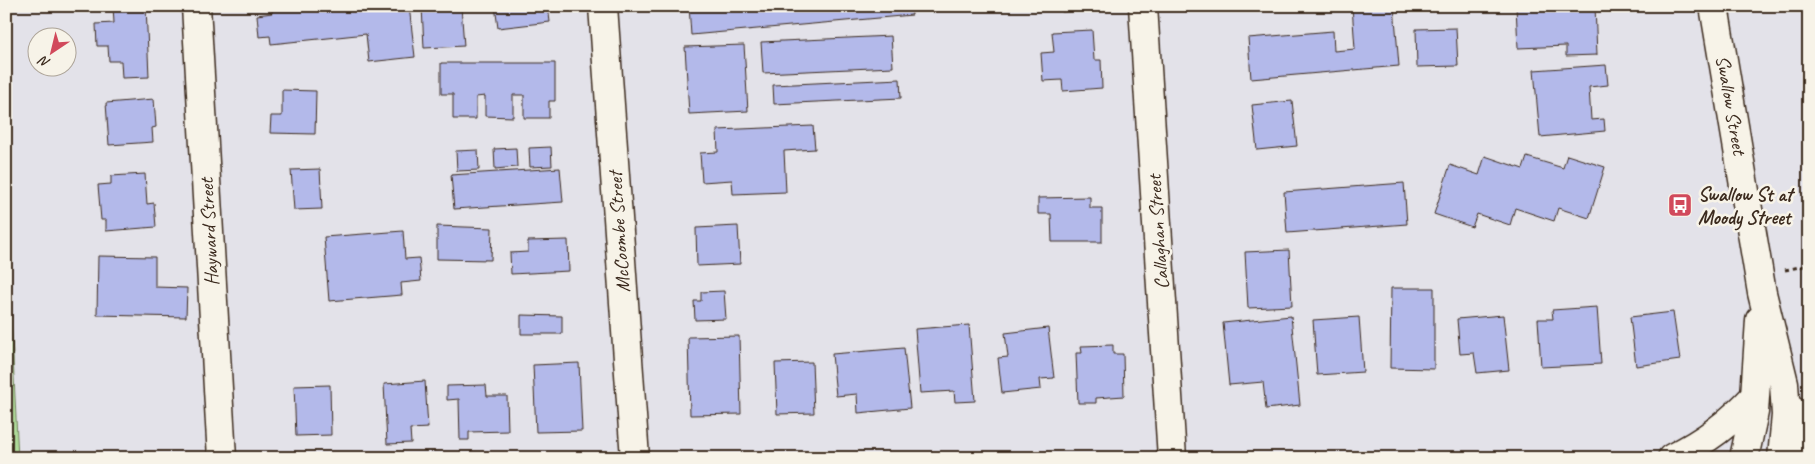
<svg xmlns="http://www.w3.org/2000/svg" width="1815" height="464" font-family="Caveat,sans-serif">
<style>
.green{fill:#aeda99;stroke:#74825c}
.building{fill:#b3b9ea;stroke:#3b2a1e}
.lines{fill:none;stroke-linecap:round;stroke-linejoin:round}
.minor-casing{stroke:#3b2a1e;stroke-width:31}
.path{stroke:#3b2a1e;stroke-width:3;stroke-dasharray:4 4;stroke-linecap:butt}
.minor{stroke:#f7f3e8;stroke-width:28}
.labels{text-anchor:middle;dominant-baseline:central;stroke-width:5;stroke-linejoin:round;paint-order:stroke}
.street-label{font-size:20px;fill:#3b2a1e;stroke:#f7f3e8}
.poi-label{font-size:20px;font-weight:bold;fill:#3b2a1e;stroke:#f7f3e8;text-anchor:start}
</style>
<rect width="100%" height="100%" fill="#e3e2e9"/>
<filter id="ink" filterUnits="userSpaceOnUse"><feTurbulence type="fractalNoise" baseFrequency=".02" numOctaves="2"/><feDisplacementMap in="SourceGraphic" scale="10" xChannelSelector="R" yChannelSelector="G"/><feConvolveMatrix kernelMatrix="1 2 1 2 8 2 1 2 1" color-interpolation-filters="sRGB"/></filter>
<g filter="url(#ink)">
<path class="green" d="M6,215L18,458H6Z"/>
<path class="building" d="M113,6H146L149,77L122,78L121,61H109L108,46H97L96,24L114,23Z
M272,6H409L415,57L369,62L366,34L271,44L270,36L259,37L257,15L272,13Z
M422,6H461L464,46L424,48Z
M495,6H548L550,22L498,28Z
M689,6H911L912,15L691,35Z
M1062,6H1093V10L1062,12Z
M1352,6H1394L1399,66L1251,79L1248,38L1333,31L1334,51L1355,49Z
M1516,6H1595L1597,55L1566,56V46L1518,48Z
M1456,28L1458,66L1417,67L1416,29Z
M1092,30L1094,60H1101L1102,88L1063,91L1062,80L1043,81L1041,53L1054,52L1052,32Z
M891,36L893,67L763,73L761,42Z
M744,45L748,111L689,114L685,47Z
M441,63H555V101H549V118H524V95H513V117L485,116V96L476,97V119H453V94H441Z
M1606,65L1608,85L1589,87L1591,120L1604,119L1605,131L1540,137L1534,70Z
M900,79L901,98L774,104L773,85Z
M282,90L316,91L315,134L270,133L271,116H282Z
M154,99L156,127L152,128L153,142L109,145L106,103Z
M1292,101L1297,146L1257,150L1252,105Z
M813,126L815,149L784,151L786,192L733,194L732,180L702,182L700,153L718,152L717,130Z
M551,147L552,166L530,167L529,148Z
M516,148L517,167L495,169L494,149Z
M478,150L479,170L457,171L456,151Z
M1567,155L1605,167L1589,218L1558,208L1554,221L1515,208L1510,225L1477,214L1472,227L1434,214L1450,165L1479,175L1485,156L1523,169L1527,157L1563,168Z
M560,168L563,202L454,209L451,175Z
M320,169L322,209L294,210L291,170Z
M145,174L147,204L154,203L156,227L106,231V220H101L98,185L111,184V176Z
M1404,183L1407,224L1287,233L1284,192Z
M1090,197V208H1102V242H1052L1051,214H1038V198Z
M437,226L492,228L491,260L437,259Z
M738,226L740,264L697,266L696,228Z
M403,231L405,259L419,258L421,281L401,283L402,295L329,301L324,237Z
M568,240L569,271L511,274L510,253L528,252V241Z
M1289,250L1292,306L1248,308L1245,252Z
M98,256L155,257V287L187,288L186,317L97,315Z
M1391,288H1434V369L1390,368Z
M724,291L726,319L695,320L694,301H701V292Z
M1597,307L1601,364L1541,367L1538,319H1553L1552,310Z
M1673,312L1680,360L1636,366L1630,317Z
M521,315L562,316V334H521Z
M1503,315L1509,370L1477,373L1474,353L1460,354L1457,319Z
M1291,316L1300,405L1266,409L1263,382L1229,385L1223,323Z
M1359,317L1363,372L1317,375L1313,320Z
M969,325L975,401L955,402L954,391L920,393L915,329Z
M1048,328L1054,378L1040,379L1041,389L1002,393L998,358L1008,357L1005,333Z
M739,336L741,414L690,415L688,337Z
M1113,345V354H1123L1124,396L1096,398V403H1078L1076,353H1082L1081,346Z
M904,348L910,408L858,413L857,394L836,396L832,354Z
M812,362L814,413L777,414L775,363Z
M579,363L582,431L536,432L533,365Z
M425,381L428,428L410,429L411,443L387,444L384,384Z
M330,385L331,435L296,436L294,386Z
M486,385L487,396H507L508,431L469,432V440H460L459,399L447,400V386Z"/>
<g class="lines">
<defs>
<path id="minor" d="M196,6L222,458
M603,6L635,458
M1143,6L1172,458
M1714,6L1762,293L1784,383L1786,415L1782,458
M1793,411L1807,458
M1672,458C1706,441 1730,423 1755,396
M1744,458L1754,412L1760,320"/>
</defs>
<use href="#minor" class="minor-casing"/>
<path class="path" d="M1785,270L1809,265"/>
<use href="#minor" class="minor"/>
</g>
</g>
<defs>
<symbol id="bus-square" viewBox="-11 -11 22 22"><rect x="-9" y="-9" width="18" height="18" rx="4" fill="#d1495b" stroke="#f7f3e8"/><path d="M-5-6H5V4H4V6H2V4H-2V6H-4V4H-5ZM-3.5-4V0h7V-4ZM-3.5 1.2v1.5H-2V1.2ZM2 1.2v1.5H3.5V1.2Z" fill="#fff"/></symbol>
</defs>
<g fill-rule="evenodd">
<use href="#bus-square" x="1666" y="191" width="28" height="28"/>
</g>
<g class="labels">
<g class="street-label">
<text transform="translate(1731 105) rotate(80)">Swallow Street</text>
<text transform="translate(209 232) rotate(-93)">Hayward Street</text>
<text transform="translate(619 232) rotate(-94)">McCoombe Street</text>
<text transform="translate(1158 232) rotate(-94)">Callaghan Street</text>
</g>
<g class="poi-label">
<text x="1698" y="194">Swallow St at<tspan x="1698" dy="23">Moody Street</tspan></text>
</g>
</g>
<rect width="1815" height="464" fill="none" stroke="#f7f3e8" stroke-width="25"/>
<rect x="12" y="12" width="1790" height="439" fill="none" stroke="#3b2a1e" stroke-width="2" filter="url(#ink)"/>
<g transform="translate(52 52) rotate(215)"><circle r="24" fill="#f7f3e8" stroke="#aca397"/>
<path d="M0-4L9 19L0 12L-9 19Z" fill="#d1495b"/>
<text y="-8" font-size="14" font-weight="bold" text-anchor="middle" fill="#3b2a1e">N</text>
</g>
</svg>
